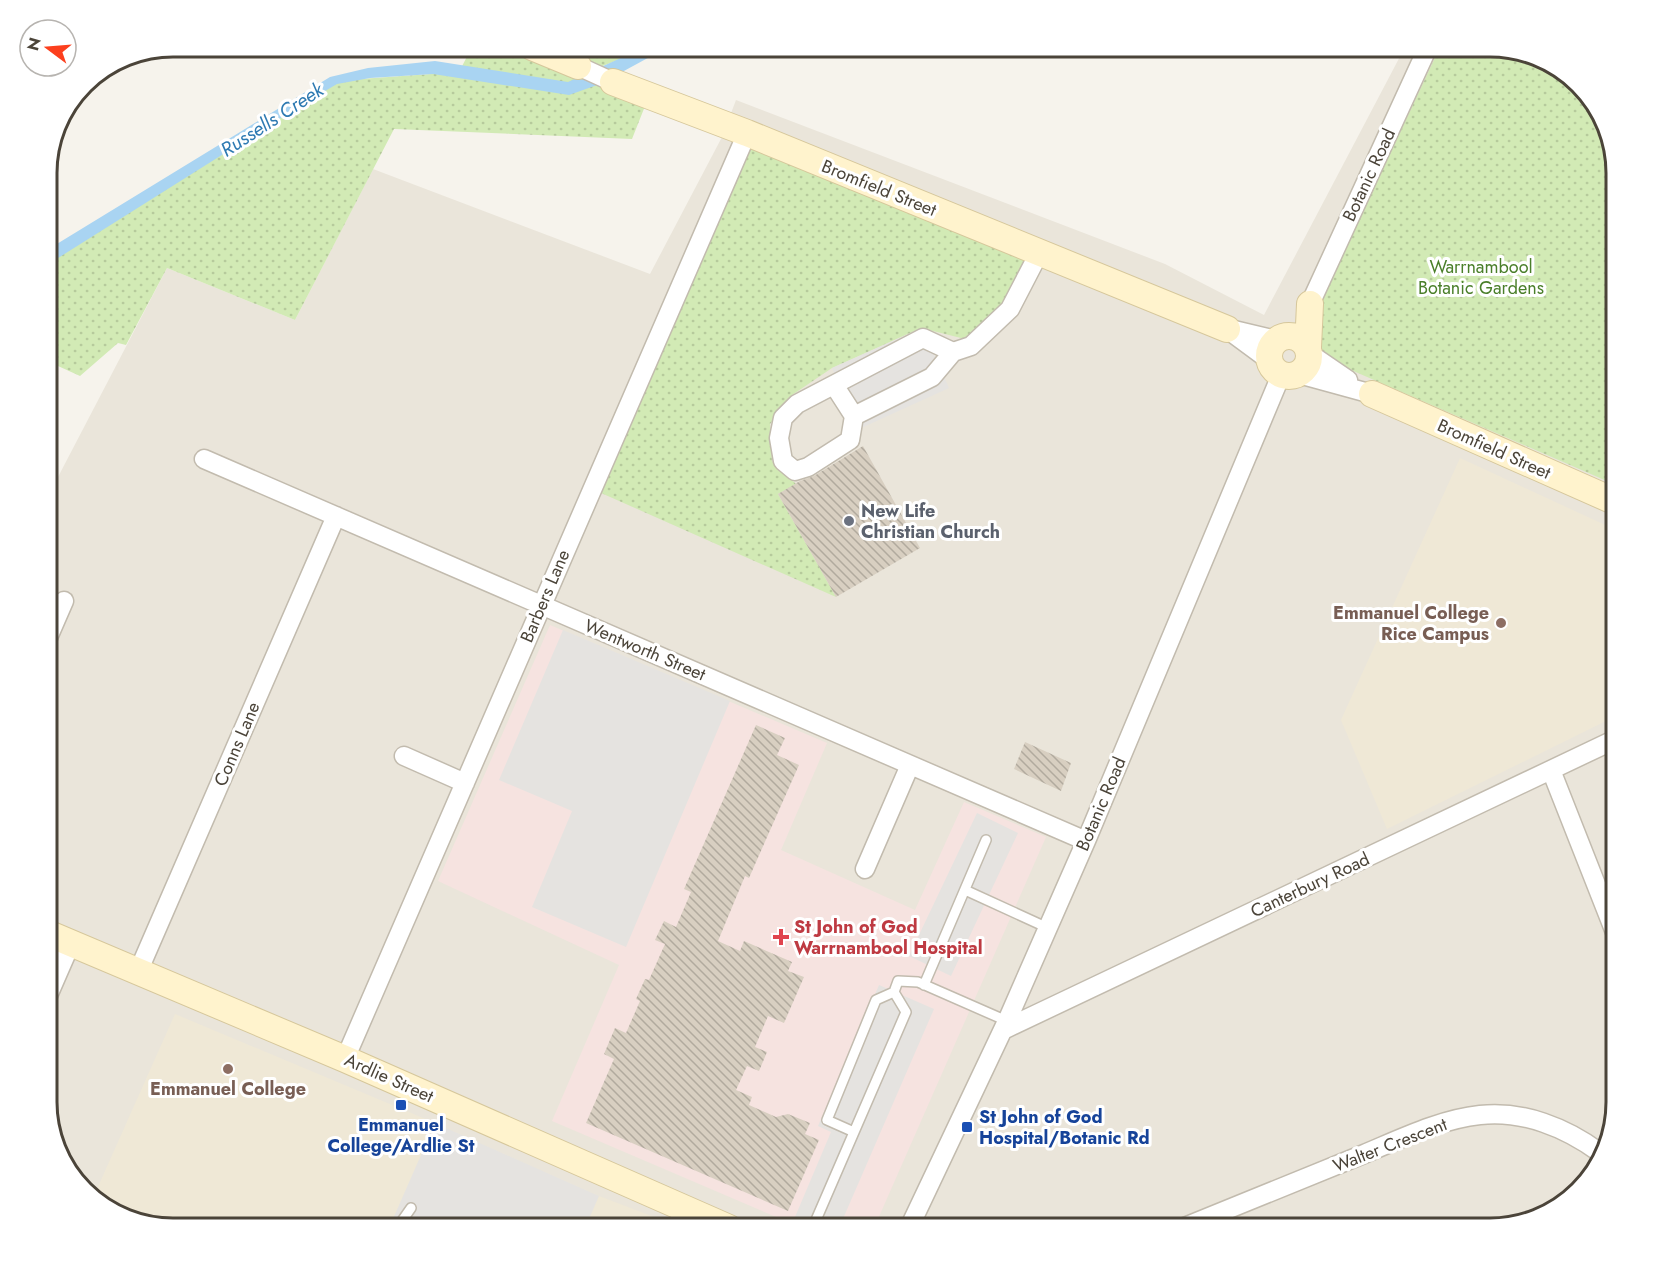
<svg xmlns="http://www.w3.org/2000/svg" width="1663" height="1275" font-family="Jost,sans-serif">
<style>
.residential{fill:#eae5da}
.education{fill:#efe8d6}
.medical{fill:#f6e3e0}
.green{fill:url(#green-dots)}
.parking{fill:#e5e3e0}
.water{fill:#a9d4f2}
.building{fill:url(#building-back-hatch)}
.lines{fill:none;stroke-linecap:round;stroke-linejoin:round}
.lane-casing{stroke:#c2bbae;stroke-width:12}
.street-casing{stroke:#c2bbae;stroke-width:21}
.secondary-casing{stroke:#d6c79b;stroke-width:28}
.lane{stroke:#fff;stroke-width:9}
.street{stroke:#fff;stroke-width:18}
.secondary{stroke:#fff3cd;stroke-width:26}
.worship-dot{fill:#6b7280;stroke:#fff;stroke-width:2}
.education-dot{fill:#8d6e63;stroke:#fff;stroke-width:2}
.health-dot{fill:#e0444e;stroke:#fff;stroke-width:2}
.transit-dot{fill:#1a4fb4;stroke:#fff;stroke-width:2}
.labels{text-anchor:middle;dominant-baseline:central;stroke-width:6;stroke-linejoin:round;paint-order:stroke}
.street-label{font-size:18px;fill:#4b4439;stroke:#fff}
.park-label{font-size:18px;fill:#4a7f2a;stroke:#fff}
.worship-label{font-size:18px;font-weight:bold;fill:#5b616d;stroke:#fff;text-anchor:start}
.education-label{font-size:18px;font-weight:bold;fill:#785e54;stroke:#fff;text-anchor:end}
.health-label{font-size:18px;font-weight:bold;fill:#be3a42;stroke:#fff;text-anchor:start}
.transit-label{font-size:18px;font-weight:bold;fill:#164399;stroke:#fff;text-anchor:start}
.water-label{font-size:20px;font-style:italic;fill:#2e7ab2;stroke:#fff}
.rim{fill:none;stroke:#4b4439;stroke-width:3}
</style>
<defs>
<pattern id="green-dots" width="8" height="8" patternUnits="userSpaceOnUse" patternTransform="scale(1.5)"><rect width="8" height="8" fill="#d2eab5"/><path d="M2 2h.1M6 6h.1" fill="none" stroke="#b6ca9c" stroke-width="1.8" stroke-linecap="round"/></pattern>
<pattern id="building-back-hatch" width="6" height="6" patternUnits="userSpaceOnUse" patternTransform="scale(1.5)"><rect width="6" height="6" fill="#d8cfc1"/><path d="M-1 5l2 2M0 0l6 6M5-1l2 2" fill="none" stroke="#b1aa9e"/></pattern>
</defs>
<rect width="100%" height="100%" fill="#f6f3ec"/>
<path class="residential" d="M1405,47H1490L1567,73L1603,117L1616,173V1102L1590,1179L1546,1216L1490,1228H173L96,1202L60,1158L47,1110V472L58,477L167,268L295,320L373,169L650,274L722,137L736,100L1165,264L1264,315Z"/>
<path class="education" d="M1460,458L1616,530V716L1387,829L1341,720Z
M175,1014L435,1123L599,1196L683,1228H173L96,1202L93,1198Z"/>
<path class="medical" d="M550,625L827,743L781,850L915,910L964,802L1046,837L874,1228H802L552,1121L619,965L438,881Z"/>
<path class="green" d="M472,47H651L590,71L649,96L632,139L394,129L295,320L167,268L126,345L118,343L80,376L47,361V256L332,81L459,72Z
M1440,47H1490L1567,73L1603,117L1616,173V485L1328,360L1320,350L1319,305Z
M747,133L1028,248L1018,277L998,316L965,339L921,328L832,368L792,395L770,424L772,461L796,484L778,494L836,597L592,489Z"/>
<path class="parking" d="M922,328L949,388L859,429L832,368Z
M563,630L730,701L626,947L532,907L572,811L499,780Z
M977,813L1018,833L951,976L909,956Z
M879,985L934,1009L839,1228H821L795,1217L831,1132L818,1126Z
M435,1123L599,1196L585,1228H389Z"/>
<path class="water" d="M645,47H668L600,84L569,95L433,74L370,78L337,84L298,107L47,265V250L330,77L368,68L435,61L568,82Z"/>
<path class="building" d="M863,446L920,548L836,597L778,494L800,481L814,476Z
M756,725L785,738L777,755L799,765L749,878L745,876L718,941L740,951L744,941L792,962L788,971L804,977L784,1023L768,1016L755,1047L767,1052L759,1071L747,1066L736,1090L752,1097L749,1105L776,1117L788,1114L810,1123L805,1134L819,1140L788,1211L586,1123L614,1059L604,1054L615,1028L626,1033L640,1001L636,999L645,979L649,980L665,944L655,940L664,921L676,927L691,892L684,889Z
M1025,742L1071,763L1061,791L1014,769Z"/>
<g class="lines">
<defs>
<path id="lane" d="M965,890L1048,928
M924,985L986,840
M854,1132L827,1120L876,1000L894,992L898,981L918,982L1007,1021
M816,1220L906,1012L894,992
M397,1228L411,1208"/>
<path id="street" d="M578,66L613,82
M1310,304L1428,47
M1227,329L1269,360
M1234,330L1276,340
M953,352L923,338L797,404L783,418L779,438L783,461L795,471L808,467L850,440L854,416L932,377L953,352L971,346L1010,309L1039,253
M1310,354L1348,380
M1299,374L1372,394
M834,385L854,416
M204,459L1086,841
M47,640L64,601
M404,756L465,783
M1551,770L1616,935
M865,869L910,765
M138,972L336,516
M47,998L71,943
M1003,1030L1616,739
M345,1059L747,133
M909,1228L1007,1021L1086,841L1281,375
M1182,1228C1242,1204 1303,1179 1364,1154C1400,1139 1441,1119 1480,1115C1523,1110 1566,1128 1599,1152"/>
<path id="secondary" d="M532,47L578,66
M613,82L747,133L1227,329
M1269 356a20 20 0 1 1 40 0a20 20 0 1 1-40 0Z
M1308,347L1310,304
M1372,394L1616,502
M47,933L345,1059L729,1228"/>
</defs>
<use href="#lane" class="lane-casing"/>
<use href="#street" class="street-casing"/>
<use href="#secondary" class="secondary-casing"/>
<use href="#lane" class="lane"/>
<use href="#street" class="street"/>
<use href="#secondary" class="secondary"/>
</g>
<circle class="worship-dot" cx="849" cy="521" r="6"/>
<g class="education-dot">
<circle cx="1501" cy="623" r="6"/>
<circle cx="228" cy="1069" r="6"/>
</g>
<path class="health-dot" d="M778 928h6v6h6v6h-6v6h-6v-6h-6v-6h6z"/>
<g class="transit-dot">
<rect x="395" y="1099" width="12" height="12" rx="3"/>
<rect x="961" y="1121" width="12" height="12" rx="3"/>
</g>
<g class="labels">
<g class="street-label">
<text transform="translate(1369 175) rotate(-65)">Botanic Road</text>
<text transform="translate(879 188) rotate(22)">Bromfield Street</text>
<text transform="translate(1494 449) rotate(24)">Bromfield Street</text>
<text transform="translate(545 596) rotate(-67)">Barbers Lane</text>
<text transform="translate(645 650) rotate(23)">Wentworth Street</text>
<text transform="translate(237 744) rotate(-67)">Conns Lane</text>
<text transform="translate(1101 804) rotate(-67)">Botanic Road</text>
<text transform="translate(1310 885) rotate(-25)">Canterbury Road</text>
<text transform="translate(389 1078) rotate(24)">Ardlie Street</text>
<text transform="translate(1390 1145) rotate(-21)">Walter Crescent</text>
</g>
<g class="park-label">
<text x="1481" y="267">Warrnambool<tspan x="1481" dy="21">Botanic Gardens</tspan></text>
</g>
<g class="worship-label">
<text x="861" y="511">New Life<tspan x="861" dy="21">Christian Church</tspan></text>
</g>
<g class="education-label">
<text x="1489" y="613">Emmanuel College<tspan x="1489" dy="21">Rice Campus</tspan></text>
<text x="228" y="1089" text-anchor="middle">Emmanuel College</text>
</g>
<g class="health-label">
<text x="794" y="927">St John of God<tspan x="794" dy="21">Warrnambool Hospital</tspan></text>
</g>
<g class="transit-label">
<text x="979" y="1117">St John of God<tspan x="979" dy="21">Hospital/Botanic Rd</tspan></text>
<text x="401" y="1125" text-anchor="middle">Emmanuel<tspan x="401" dy="21">College/Ardlie St</tspan></text>
</g>
<g class="water-label">
<text transform="translate(272 120) rotate(-33)">Russells Creek</text>
</g>
</g>
<path d="M0 0H1663V1275H0ZM173 57H1490A116 116 0 0 1 1606 173V1102A116 116 0 0 1 1490 1218H173A116 116 0 0 1 57 1102V173A116 116 0 0 1 173 57Z" fill="#fff" fill-rule="evenodd"/>
<path class="rim" d="M173 57H1490A116 116 0 0 1 1606 173V1102A116 116 0 0 1 1490 1218H173A116 116 0 0 1 57 1102V173A116 116 0 0 1 173 57Z"/>
<g transform="translate(48 48) rotate(286)"><circle r="28" fill="#ffffff" stroke="#b7b4b0" stroke-width="1.5"/>
<path d="M0-4.5L10 22L0 15L-10 22Z" fill="#fc3f1d"/>
<text y="-9" font-size="16" font-weight="bold" text-anchor="middle" fill="#4b4439">N</text>
</g>
</svg>
